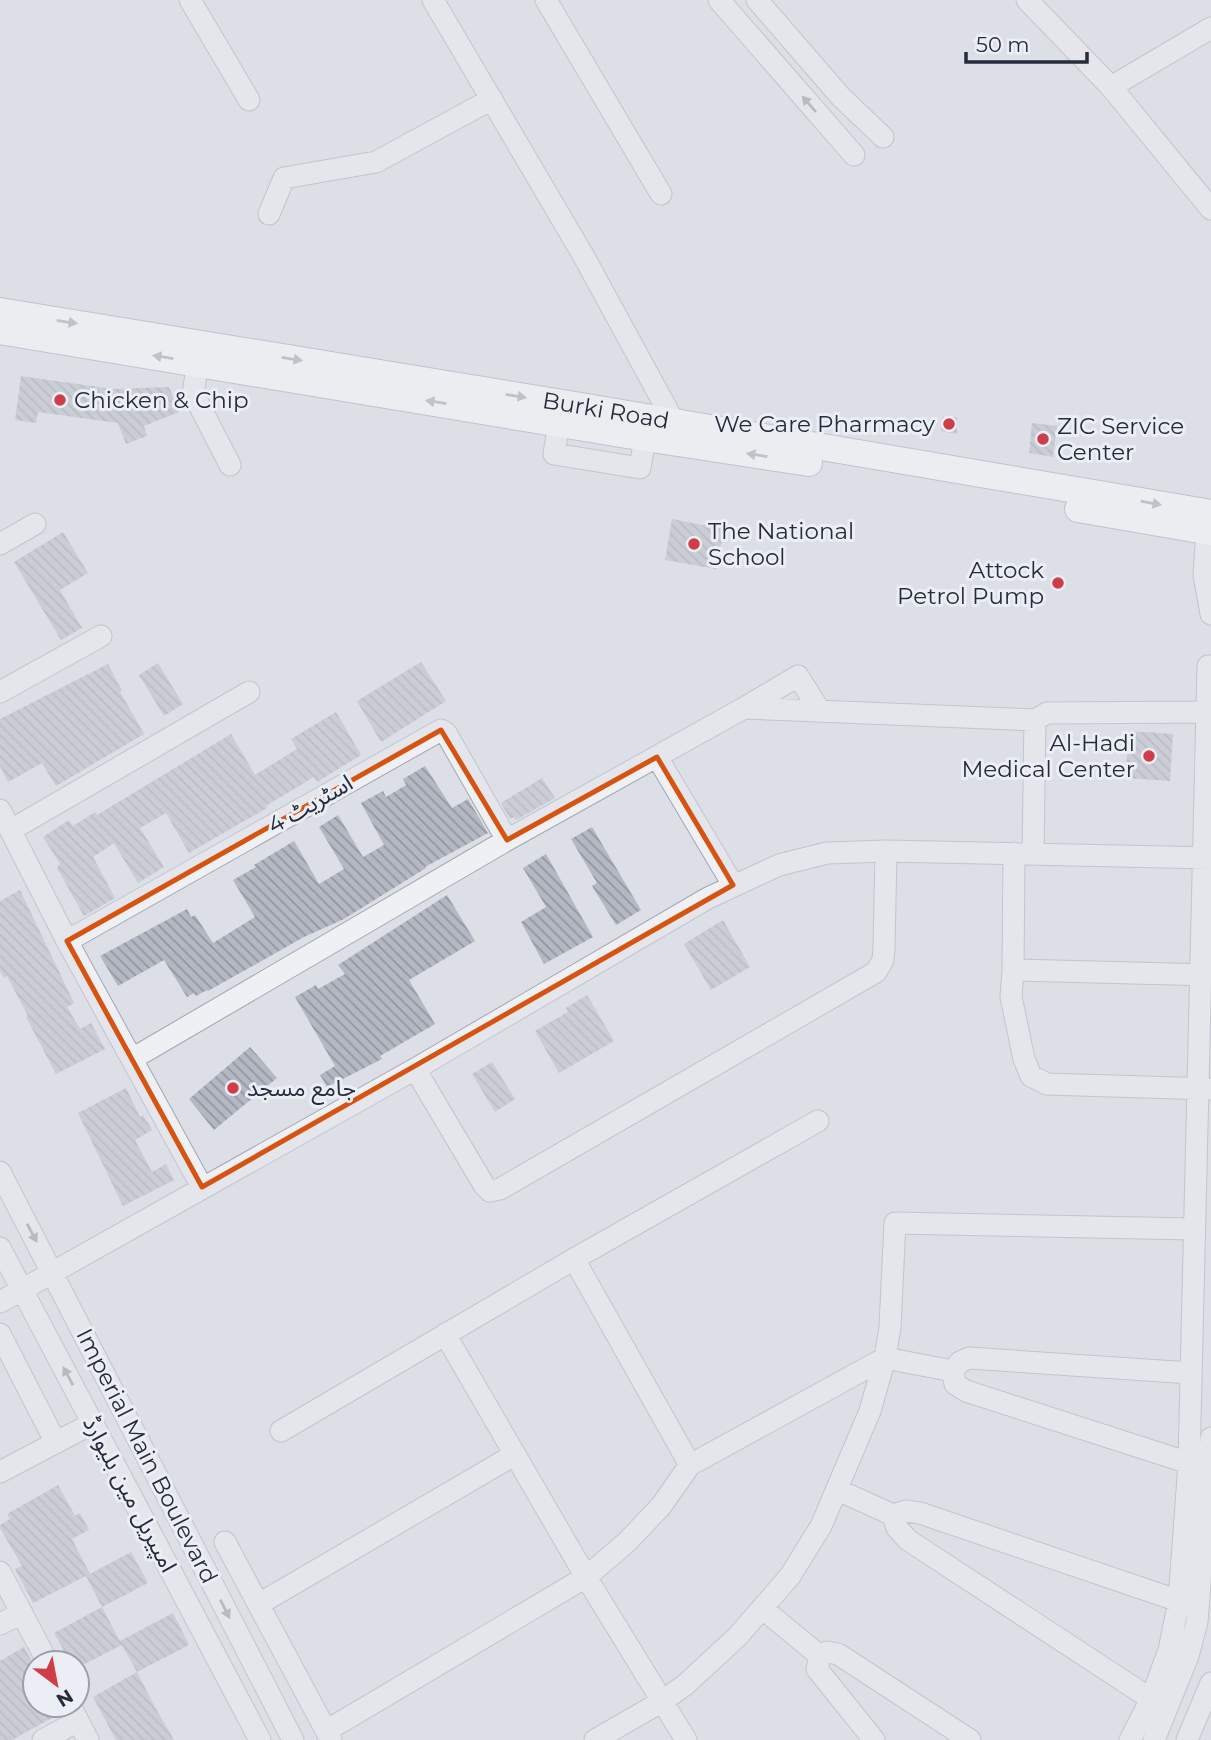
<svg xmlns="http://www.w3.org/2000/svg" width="1211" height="1740" font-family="Montserrat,'Noto Sans Arabic',sans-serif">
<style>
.building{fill:url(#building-back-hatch)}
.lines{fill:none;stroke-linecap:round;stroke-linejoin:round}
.minor-casing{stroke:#a2a6b0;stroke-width:23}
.major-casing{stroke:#9ba2b2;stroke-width:28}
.minor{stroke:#eef0f4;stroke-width:21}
.major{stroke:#fff;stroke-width:26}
.oneway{fill:#8a8e98}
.oneway2{fill:#9da0a7}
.marked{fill:none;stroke:#d55411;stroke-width:5;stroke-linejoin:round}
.poi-dot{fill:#ce3e49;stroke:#ebeef4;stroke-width:2.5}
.labels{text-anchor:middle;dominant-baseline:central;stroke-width:6;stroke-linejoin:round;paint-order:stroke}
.poi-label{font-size:23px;fill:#262c3c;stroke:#ebeef4;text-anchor:start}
.street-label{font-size:23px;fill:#262c3c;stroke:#ebeef4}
</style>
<defs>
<pattern id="building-back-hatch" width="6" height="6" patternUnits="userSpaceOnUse" patternTransform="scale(1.75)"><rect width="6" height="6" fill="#b3b8c3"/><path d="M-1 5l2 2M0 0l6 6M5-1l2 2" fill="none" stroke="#9196a0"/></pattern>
</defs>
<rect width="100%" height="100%" fill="#dcdfe6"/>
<path class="building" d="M21,376L113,389L169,387L179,412L144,426L147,436L126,444L118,423L38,412L36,423L15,420Z
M943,417H957V434L941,431Z
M1032,423L1057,426L1053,457L1029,453Z
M672,519L724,529L716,569L665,560Z
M63,532L88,573L60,590L82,628L61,640L14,562Z
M421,662L446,701L381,742L357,701Z
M158,663L183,704L164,716L139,675Z
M108,664L122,691L120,692L144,734L56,786L42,763L8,782L0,766V719Z
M336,712L361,755L317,782L314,777L266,806L267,808L189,853L166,813L140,828L164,867L138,883L114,843L93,857L115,898L84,916L57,868L60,864L43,837L69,820L73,826L95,812L97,815L231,734L255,775L297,749L291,739Z
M1129,731L1173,734L1170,781L1125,778Z
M425,766L452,808L468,799L488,833L425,867L426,868L344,919L304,937L208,991L207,990L196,996L194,993L187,997L164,960L118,986L100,956L187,909L191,917L195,915L213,943L255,917L233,880L256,867L254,865L294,841L319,884L344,869L319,827L338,815L363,857L384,845L361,803L383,791L386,797L406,785L403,779Z
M542,778L555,798L516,820L514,817L510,819L501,803Z
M592,827L641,910L616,925L592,886L597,883L571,839Z
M546,854L593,937L544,964L521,922L546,907L523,868Z
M20,890L74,1003L67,1007L80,1029L91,1023L105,1049L56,1074L26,1017L28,1016L7,976L4,978L0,971V901Z
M447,895L475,941L409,980L435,1024L380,1056L382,1059L327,1087L320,1075L335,1066L295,997L316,985L318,989L345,974L338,965Z
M723,920L750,967L711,990L684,944Z
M587,995L614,1041L559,1073L535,1031L568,1012L566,1008Z
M250,1047L277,1078L214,1130L189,1099Z
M492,1062L515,1099L495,1112L472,1074Z
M126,1088L140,1117L143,1115L152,1130L135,1140L152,1172L166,1164L174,1180L123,1206L78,1113Z
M58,1485L75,1516L80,1513L89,1530L72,1539L90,1574L131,1552L148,1583L102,1607L86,1576L33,1603L15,1569L22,1566L0,1528V1525L10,1519L7,1514Z
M102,1607L120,1641L173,1613L189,1645L137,1672L122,1645L77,1668V1663H71L54,1633Z
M24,1647L35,1667V1705H54L59,1714L12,1740H0V1661Z
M137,1672L155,1707L174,1740H116L93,1697Z"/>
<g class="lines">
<defs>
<path id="minor" d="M190,0L249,100
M433,0L583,255L674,422
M546,0L661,194
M719,0L854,155
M757,0L841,97L883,137
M1027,0L1111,87L1211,209
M1111,87L1211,28
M269,214L284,178L376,162L492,99
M198,363L193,393L230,465
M559,423L554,454L640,468L645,438
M1208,515L1204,575L1211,614
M0,544L35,524
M0,692L101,636
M744,708L798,676L820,711
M657,757L733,885
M0,810L67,941L202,1187
M11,830L249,692
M1014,853L1013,970L1011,997L1024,1059L1031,1076L1047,1084L1210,1089
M1033,854L1035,720
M67,941L441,730L446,733L507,840
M1013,970L1211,975
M132,1059L507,840L744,708L1035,720L1047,713L1207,712
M415,1069L484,1185L490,1191L500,1189L876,972L883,960L884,948L886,851
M0,1172L293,1740
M0,1248L260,1740
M574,1259L690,1465
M0,1302L415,1069L708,898L779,865L827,853L886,851L1211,858
M0,1334L56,1443
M445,1334L586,1577L686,1740
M281,1431L574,1259L818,1121
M1189,1463L966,1391L955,1384L953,1371L960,1362L969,1358L1191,1373
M0,1472L93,1423
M838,1490L893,1515L906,1511L920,1513L1179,1601
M893,1515L897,1528L908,1540L1151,1699
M225,1542L331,1740
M0,1572L48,1663
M259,1604L514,1455
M763,1609L820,1656
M0,1624L22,1613
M70,1705L88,1740
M326,1731L586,1577L627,1542L661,1506L690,1465L885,1358L953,1371
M43,1740L78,1721
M595,1740L661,1702L685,1685L737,1637L790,1576L821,1526L870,1411L885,1358L890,1327L895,1223L1193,1229
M874,1740L817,1669L820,1656L827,1652L838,1654L970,1740
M1130,1740L1151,1699L1169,1650L1179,1601L1189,1463L1208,666H1211
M1154,1740L1188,1656L1197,1622L1211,1438
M1187,1740L1211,1683"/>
<g id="major">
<path id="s1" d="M0,311L581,406L1211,513"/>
<path d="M0,331L645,438L809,463"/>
<path d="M1078,509L1211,532"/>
</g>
</defs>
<use href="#minor" class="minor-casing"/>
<use href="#major" class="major-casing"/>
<use href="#minor" class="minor"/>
<use href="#major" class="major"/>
</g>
<defs><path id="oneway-solid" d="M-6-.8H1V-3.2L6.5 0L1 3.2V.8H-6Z" transform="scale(1.75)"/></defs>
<g class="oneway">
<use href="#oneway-solid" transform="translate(809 104) rotate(-131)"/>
<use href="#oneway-solid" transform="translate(32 1233) rotate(62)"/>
<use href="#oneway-solid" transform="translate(68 1376) rotate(-118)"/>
<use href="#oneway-solid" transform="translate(225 1609) rotate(63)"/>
</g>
<g class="oneway2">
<use href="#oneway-solid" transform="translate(67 322) rotate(9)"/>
<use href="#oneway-solid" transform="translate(163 357) rotate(-171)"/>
<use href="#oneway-solid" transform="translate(292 359) rotate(9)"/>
<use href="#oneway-solid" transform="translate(516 396) rotate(9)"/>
<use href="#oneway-solid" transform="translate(436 402) rotate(-171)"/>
<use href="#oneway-solid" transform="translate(757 455) rotate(-171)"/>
<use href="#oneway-solid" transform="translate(1151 503) rotate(10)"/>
</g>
<path d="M0 0H1211V1740H0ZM441,730L507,840L657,757L733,885L202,1187L67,941Z" fill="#dcdfe6" fill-opacity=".55" fill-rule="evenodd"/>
<path class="marked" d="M441,730L507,840L657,757L733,885L202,1187L67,941Z"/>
<g class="poi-dot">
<circle cx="60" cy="400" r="7"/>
<circle cx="949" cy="424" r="7"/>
<circle cx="1043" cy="439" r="7"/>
<circle cx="694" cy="544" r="7"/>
<circle cx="1058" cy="583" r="7"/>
<circle cx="1149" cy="756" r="7"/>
<circle cx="233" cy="1088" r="7"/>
</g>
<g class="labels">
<g class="poi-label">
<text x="74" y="400">Chicken &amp; Chip</text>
<text x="935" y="424" text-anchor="end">We Care Pharmacy</text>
<text x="1057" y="426">ZIC Service<tspan x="1057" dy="26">Center</tspan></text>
<text x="708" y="531">The National<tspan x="708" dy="26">School</tspan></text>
<text x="1044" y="570" text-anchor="end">Attock<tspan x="1044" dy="26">Petrol Pump</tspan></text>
<text x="1135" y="743" text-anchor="end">Al-Hadi<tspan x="1135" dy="26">Medical Center</tspan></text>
<text x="247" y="1088">جامع مسجد</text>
</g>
<g class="street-label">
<text stroke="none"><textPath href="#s1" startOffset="614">Burki Road</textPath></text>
<text transform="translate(310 804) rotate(-30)">اسٹریٹ 4</text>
<text transform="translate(147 1456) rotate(63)">Imperial Main Boulevard</text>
<text transform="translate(130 1494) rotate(62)">امپیریل مین بلیوارڈ</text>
</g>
</g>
<g transform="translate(56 1684) rotate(148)"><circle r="33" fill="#ebeef4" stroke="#9ca0aa" stroke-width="2"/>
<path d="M0-5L12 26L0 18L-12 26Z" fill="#ce3e49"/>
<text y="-10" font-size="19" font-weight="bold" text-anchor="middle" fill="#262c3c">N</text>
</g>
<path d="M966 52v10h121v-10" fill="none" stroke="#262c3c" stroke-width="3.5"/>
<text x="976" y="52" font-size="21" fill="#262c3c" stroke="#ebeef4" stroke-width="5" paint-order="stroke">50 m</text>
</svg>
